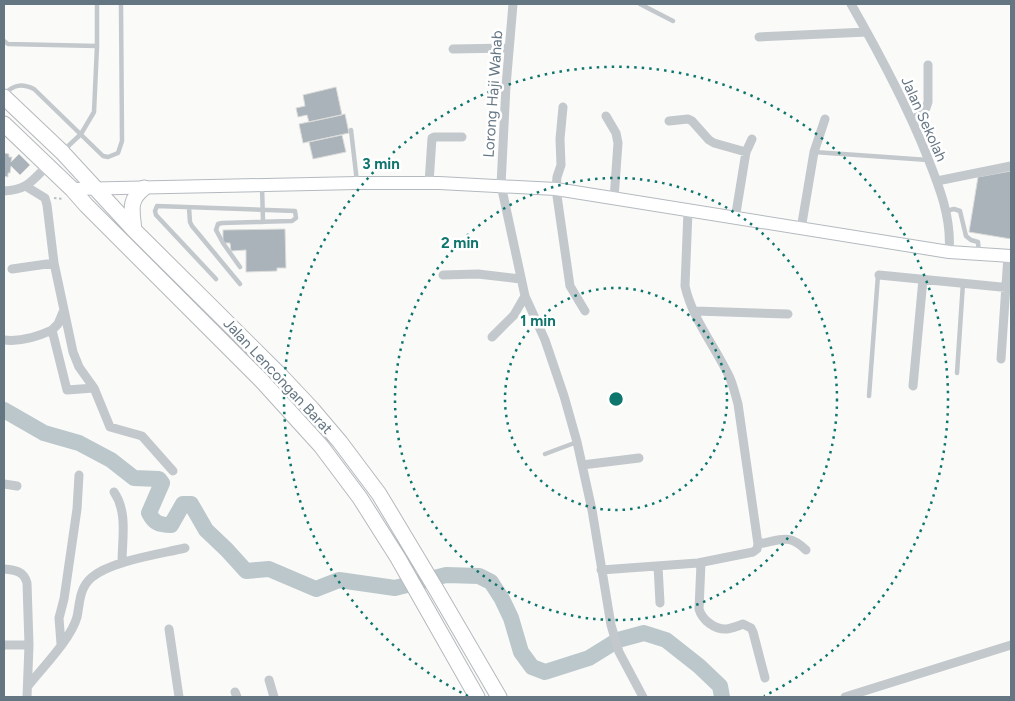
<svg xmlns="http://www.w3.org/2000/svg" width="1015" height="701" font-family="Figtree,sans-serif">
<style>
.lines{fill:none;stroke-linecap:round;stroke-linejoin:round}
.river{stroke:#bbc7cb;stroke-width:16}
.building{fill:#aab3b9;stroke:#dcdcda}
.secondary-casing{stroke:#b3babf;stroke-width:14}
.trunk-casing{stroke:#b4b9bd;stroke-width:17}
.path{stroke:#bbbfc2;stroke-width:2;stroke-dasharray:2.5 2.5;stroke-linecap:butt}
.service{stroke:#c3c8cc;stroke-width:4.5}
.minor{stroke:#c3c8cc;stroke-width:9}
.secondary{stroke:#fff;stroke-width:12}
.trunk{stroke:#fff;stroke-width:15}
.ring{fill:none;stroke:#0f766e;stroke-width:2.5;stroke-dasharray:2.5 5}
.labels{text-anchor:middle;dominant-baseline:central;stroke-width:5;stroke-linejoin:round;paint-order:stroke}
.street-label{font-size:15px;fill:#657683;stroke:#fff}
.centre{fill:#0f766e;stroke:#fff;stroke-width:2.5}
.ring-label{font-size:15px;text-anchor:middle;font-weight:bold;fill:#0f766e;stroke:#fff;stroke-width:5;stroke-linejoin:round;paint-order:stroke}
</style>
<rect width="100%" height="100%" fill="#fafaf8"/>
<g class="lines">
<path class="river" d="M4,410L44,433L79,443L111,460L134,478L159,479L162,483L149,513C154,523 159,525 171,525L183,504H191L206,530L227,550L246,571L269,569L316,589L339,580L395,588L446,575L479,576L491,582L502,599L511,618L521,652L532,667L545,672L589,658L618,640L644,633L666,640L699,666L720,686L722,697"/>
</g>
<path class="building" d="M336,87L342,115L309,122L307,115L298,117L296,108L305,106L303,95Z
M345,114L349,133L303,143L299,124Z
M342,135L346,152L313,159L309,142Z
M4,153L9,154V157H12L11,162L19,154L30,165L20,175L11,166L10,173H8V177L4,176Z
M1011,171V239L969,232L978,177Z
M285,229L286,268H277V271L246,272V250L231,251L230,243H223V230Z"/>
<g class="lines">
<defs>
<path id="secondary" d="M72,189L357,183H439L556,189L949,252L1011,256"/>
<path id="trunk" d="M4,97L62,152L134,230L280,375L312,409L340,442L379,494L436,589L499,697
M4,124L72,189L86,205L262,381L321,446L360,498L398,558L477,697
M134,230C132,211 128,200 144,188"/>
</defs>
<use href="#secondary" class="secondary-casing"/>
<use href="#trunk" class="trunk-casing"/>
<path class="path" d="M54,198L64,199"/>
<path class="service" d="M640,4L673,21
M4,41L8,44L97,46V4
M4,94C14,85 21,83 34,89L103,156L108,157L118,153L122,141L121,4
M351,130L357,182
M64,150L81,134L94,112L97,46
M814,152L928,160
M262,186L263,222
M189,208L190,222L192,226L240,284
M946,211L954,209L960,211L966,236L971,240L978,242L979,253
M216,279L156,215L155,211L157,206L295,211L296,218L292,221L222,223L218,224L216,230L223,243L240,267
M957,373L963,283
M869,396L878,275
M545,454L577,442"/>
<path class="minor" d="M513,4L506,86L501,185L525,296L545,340L564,396L577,442L592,510L611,625L619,652L643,697
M851,4C879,53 906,103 927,156C939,186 952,218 949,252
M759,37L867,32
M453,49L509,48
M563,107L560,139L561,165L557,177L556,189L570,286L585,311
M606,116L616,133L618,143L614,199
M669,121L688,119L692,121L709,140L714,143L746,152
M913,121L926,108L928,102V65
M937,181L1011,166
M429,183L432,138L434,137H462
M27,187L45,198L47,205L54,263L73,352L79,367L94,388
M4,191C27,190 32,181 48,165
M735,219L746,152L752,139
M801,229L814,152L825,119
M12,269L54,263
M443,275L478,274L520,279
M879,275L1011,288
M695,311L788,314
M63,312L58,324L52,330L67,390L94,388L110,427L142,436L173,471
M492,337L514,315L525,296
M4,340C21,342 37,337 52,330
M1001,359L1008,256
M913,386L923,279
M582,465L639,458
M4,484L17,486
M114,492C128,512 122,540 122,563
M758,544C779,541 788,532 806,550
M701,563L699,609C702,620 715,630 727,629C733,628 738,626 743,624L751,628L753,632L765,678
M658,566L660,603
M4,569C15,570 24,571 27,583L29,645L27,697
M601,570L698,563L753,552L757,549L758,544L738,404C735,394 733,383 728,374C714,345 692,318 685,286L688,211
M169,629L179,697
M61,644L59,618L64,599L77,509L79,475
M4,645H29
M269,680L274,697
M28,686C42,668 71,639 77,617C80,603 79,589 91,578C110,561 160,554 185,548
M235,692L237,697
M845,697L1011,645"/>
<use href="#secondary" class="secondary"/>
<use href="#trunk" class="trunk"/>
</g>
<g class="ring">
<circle cx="616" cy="399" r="111"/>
<circle cx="616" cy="399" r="221"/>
<path d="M468 696A332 332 0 1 1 764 696"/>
</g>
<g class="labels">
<g class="street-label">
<text transform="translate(493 94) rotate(-86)">Lorong Haji Wahab</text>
<text transform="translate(924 119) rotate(66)">Jalan Sekolah</text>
<text transform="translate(278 376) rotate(47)">Jalan Lencongan Barat</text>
</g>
</g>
<circle cx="616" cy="399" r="8" class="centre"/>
<g class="ring-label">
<text x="381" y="169">3 min</text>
<text x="460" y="248">2 min</text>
<text x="538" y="326">1 min</text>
</g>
<rect width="1015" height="701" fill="none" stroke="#657683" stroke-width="10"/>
</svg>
